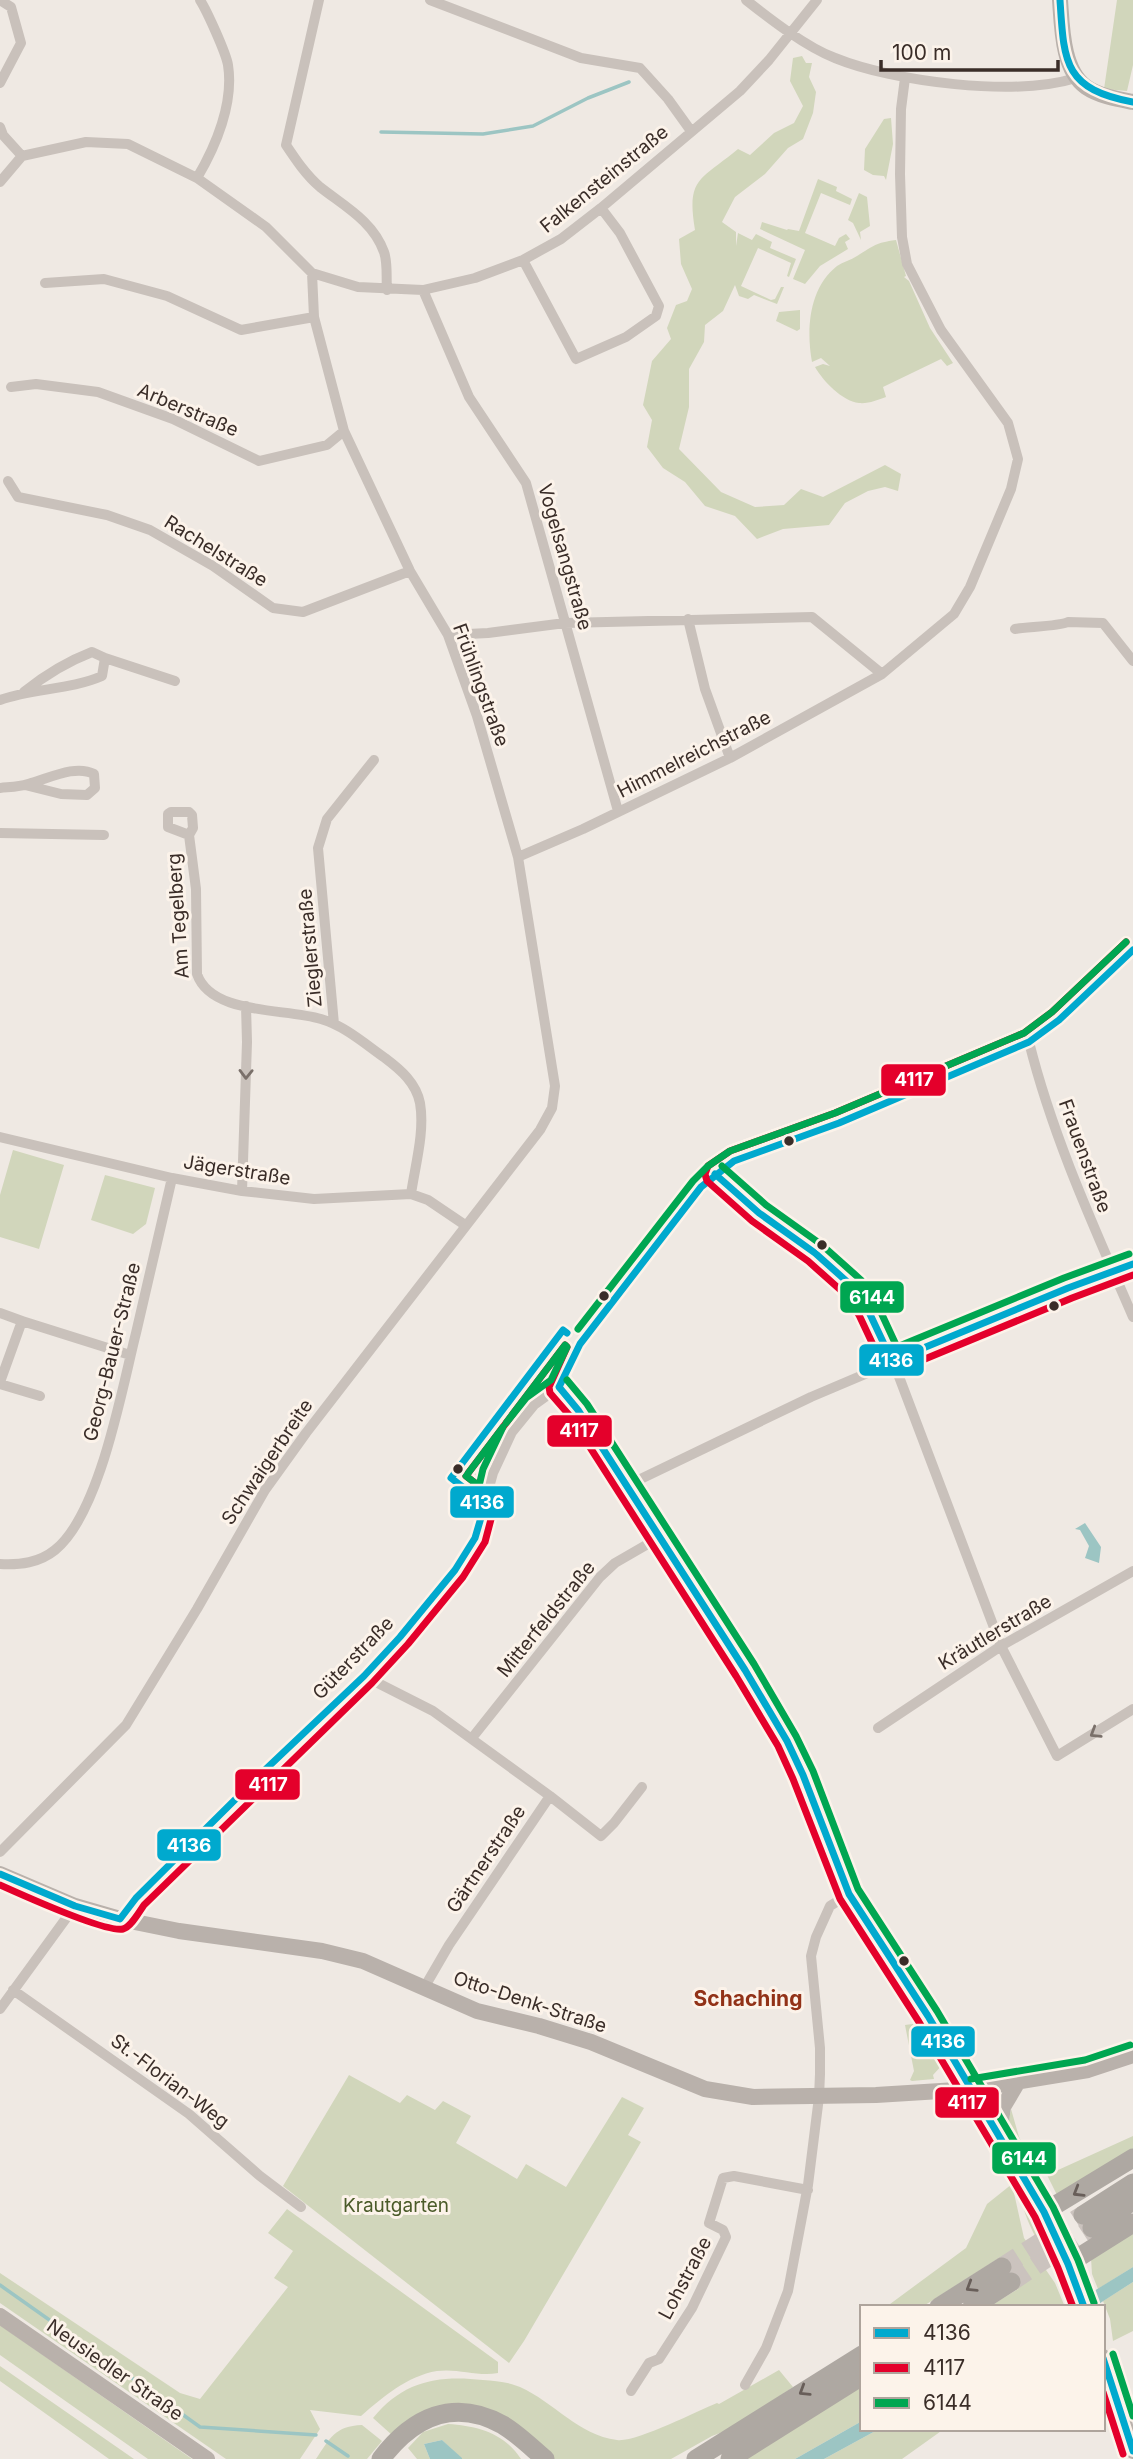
<svg xmlns="http://www.w3.org/2000/svg" width="1133" height="2459" font-family="Inter,sans-serif">
<style>
.green{fill:#d1d6bb}
.water{fill:#9cc5c3}
.lines{fill:none;stroke-linecap:round;stroke-linejoin:round}
.stream{stroke:#9cc5c3;stroke-width:3.5}
.highway-tunnel{stroke:#cbc3be;stroke-width:19;stroke-dasharray:19 10;stroke-linecap:butt}
.street{stroke:#c9c1bb;stroke-width:10}
.secondary{stroke:#b9b1ab;stroke-width:16}
.highway{stroke:#aea8a2;stroke-width:19}
.bus-1-casing{stroke:#fcf3ea;stroke-width:12}
.bus-2-casing{stroke:#fcf3ea;stroke-width:12}
.bus-3-casing{stroke:#fcf3ea;stroke-width:12}
.bus-1{stroke:#00a9ce;stroke-width:7}
.bus-2{stroke:#e4002b;stroke-width:7}
.bus-3{stroke:#00a651;stroke-width:7}
.oneway{stroke:#7a706a}
.oneway2{stroke:#685e59}
.bus-dot{fill:#3a2d28;stroke:#fcf3ea;stroke-width:2.5}
.labels{text-anchor:middle;dominant-baseline:central;stroke-width:6;stroke-linejoin:round;paint-order:stroke}
.street-label{font-size:19px;fill:#3a2d28;stroke:#fcf3ea}
.park-label{font-size:19px;fill:#4b5b29;stroke:#fcf3ea}
.neighbourhood-label{font-size:21px;font-weight:bold;fill:#923218;stroke:#fcf3ea}
.line-badge{stroke:#fcf3ea;stroke-width:2.5}
.badge-label{font-size:19px;text-anchor:middle;font-weight:bold;fill:#fff}
</style>
<rect width="100%" height="100%" fill="#efe9e3"/>
<path class="green" d="M1117,0H1133V65L1127,91L1104,89Z
M802,56L806,63H812L809,77L816,92L813,113L803,139L788,148L765,174L735,197L722,222L736,232V246L738,233L752,240L756,234L772,242L770,248L796,259L789,277L787,276L791,263L758,248L741,286L771,300L775,299L781,287H784L777,304L754,295L748,299L739,296L735,285L723,311L705,325L704,342L689,369V407L679,449L721,492L755,507L784,505L801,489L823,497L885,465L901,474L898,491L885,487L868,491L845,503L829,525L783,529L757,539L735,516L705,506L685,482L663,468L647,447L652,420L643,405L652,361L671,339L667,328L676,305L687,301L692,289L681,264L679,239L695,230C686,177 701,180 738,149L750,155L774,133L794,123L803,106L790,81L793,58Z
M891,118L893,144L886,180L884,176L873,175L864,170L865,149L884,119Z
M818,179L837,187L836,191L852,199L850,205L821,193L805,233L835,246L839,238L846,234L850,239L845,242L848,249L820,266L805,284L793,279L805,250L760,229L762,222L787,230L788,229L799,231Z
M859,193L867,197L870,226L860,232L861,240L853,223L848,220Z
M896,240L906,276L904,277L909,281L930,328L953,363L947,366L941,359L883,387L886,397C878,400 868,404 859,403C842,401 823,381 815,367L823,364L830,366L821,358L812,362C806,329 809,288 837,266C843,262 851,260 857,256C875,245 875,243 896,240Z
M800,310V329L797,331L776,321L779,312Z
M13,1150L64,1165L39,1249L0,1237V1195Z
M105,1175L155,1188L146,1224L133,1234L91,1220Z
M518,1408L500,1439L487,1474L480,1479L473,1476L482,1458Z
M920,2023L944,2063L933,2075L934,2079L912,2081L910,2080L914,2071L905,2025Z
M349,2075L400,2103L407,2095L435,2110L443,2101L471,2116L456,2143L517,2179L526,2164L566,2187L622,2097L644,2108L628,2135L641,2142L524,2341L509,2363L283,2186Z
M1011,2109L1019,2137L1046,2190L1040,2186L1008,2125Z
M1133,2136V2153L1058,2197L1047,2175Z
M1012,2184L1024,2238L1055,2283L1065,2307H989L1018,2289L999,2258L922,2307H886L966,2248L987,2204Z
M1019,2184L1062,2275L1059,2276C1042,2250 1020,2215 1019,2184Z
M287,2209L498,2362V2373C478,2377 458,2368 437,2371C407,2376 383,2397 361,2416L310,2410L320,2429L300,2459H226L0,2303V2273L180,2393L200,2399L288,2287L274,2278L293,2251L268,2233Z
M1133,2230V2267L1098,2289L1092,2274L1091,2258Z
M1133,2282V2331L1113,2341L1110,2319L1103,2301Z
M0,2325L192,2459H148L0,2355Z
M0,2366L134,2459H109L0,2381Z
M779,2370L793,2387L733,2428L712,2436L671,2459H552L482,2409L392,2435L373,2418C403,2381 438,2375 483,2380C495,2381 509,2382 520,2387C554,2402 578,2435 617,2440C635,2443 697,2411 717,2403L719,2404Z
M862,2384V2421L795,2459H746Z
M448,2424C478,2426 504,2433 521,2459H462L442,2440L424,2444L430,2459H417L408,2448L423,2432Z
M362,2425L382,2441L367,2459H316C330,2438 335,2426 362,2425Z
M879,2429H944L902,2459H824Z"/>
<path class="water" d="M1085,1523L1101,1547L1099,1563L1085,1558L1089,1546L1080,1530L1075,1529Z
M1133,2267V2282L1094,2307H1068Z
M862,2421V2429H879L824,2459H795Z
M442,2440L462,2458V2459H430L424,2444Z"/>
<g class="lines">
<path class="stream" d="M381,132L483,134L533,126L588,98L629,82
M0,2285L116,2367
M129,2376L200,2427L316,2435
M326,2441L348,2456"/>
<path class="highway-tunnel" d="M1002,2267L1083,2215
M1011,2282L1092,2228"/>
<path class="street" d="M319,0L286,145C296,160 306,175 320,187C344,206 373,221 384,252C388,263 386,278 387,290
M430,0L581,58L640,68L668,99L691,131
M746,0C770,19 806,47 835,58C894,82 1015,97 1076,78
M0,83L21,43L11,7L0,0
M0,127L3,135L22,156
M197,178C216,146 234,103 228,65C226,53 207,11 200,0
M0,182L22,156L86,142L128,144L197,178L266,227L312,273L358,287L423,290L475,278L523,260L561,239L601,208L740,91L769,60L817,0
M523,260L576,359L626,337L656,316L659,306L620,233L601,208
M45,283L104,279L167,296L241,330L314,317
M423,290L469,397L526,483L618,811
M11,387L36,384L98,392L173,419L259,461L327,445L344,431
M8,481L18,497L107,515L150,530L213,566L273,608L303,612L410,571
M688,619L705,689L730,758
M1015,629C1026,627 1061,626 1068,622L1103,623L1133,661
M448,635L488,633L565,623L812,617L882,674
M105,658L175,681
M0,700C34,688 70,690 102,676L105,658L92,652C66,662 45,675 24,692
M0,788C9,787 19,787 28,784C48,779 75,764 94,774L95,788L87,795L61,794L25,785
M0,833L104,835
M189,835L168,827V814L171,812H189L192,815L193,828L189,835L196,889L197,974C211,1015 284,1008 321,1019C345,1026 365,1044 385,1058C401,1070 416,1083 420,1103C425,1132 415,1166 411,1194
M518,857L583,829L730,758L882,674L954,614L970,587L1011,489L1018,459L1008,423L941,330L907,264L902,237L900,174L901,109L905,78
M334,1024L318,848L327,819L374,760
M1029,1042C1053,1138 1094,1227 1133,1317
M0,1137L172,1178L242,1191L314,1199L411,1194L428,1200L465,1225
M715,1174L759,1213L815,1253L853,1287L868,1310L887,1345L1001,1646L1057,1756L1133,1709
M242,1191L247,1042L246,1006
M0,1313L22,1321L0,1382
M22,1321L130,1355
M0,1384L40,1396
M559,1387L578,1410L745,1670L787,1741L803,1775L826,1839L849,1894L928,2016L973,2089
M626,1486L811,1397L1068,1288L1133,1264
M0,1564C20,1565 39,1563 55,1550C100,1514 122,1388 136,1333C148,1281 160,1230 172,1178
M364,1676L433,1711L550,1796L449,1945L424,1988
M878,1728L1001,1646L1133,1571
M472,1738L600,1577L615,1563L660,1537
M550,1796L601,1836L614,1823L642,1787
M0,1852L126,1725L197,1609L265,1490L306,1433L540,1130L552,1108L555,1086L518,857L477,716L448,635L410,571L344,431L314,317L312,273
M120,1919L136,1898L267,1768L364,1676L400,1637L455,1570L475,1538L493,1473L512,1432L534,1405L559,1387L580,1344L701,1187L715,1174L734,1161L839,1123L1029,1042L1059,1020L1133,950
M13,1990L189,2114L260,2176L301,2207
M0,2009L75,1906
M745,2385L766,2348L788,2291L808,2185L819,2097L820,2074V2048L811,1956L816,1937L830,1906L849,1894
M631,2391L649,2363L659,2359L692,2308L726,2237L723,2230L709,2223L723,2178L734,2176L808,2190"/>
<path class="secondary" d="M1060,0C1062,26 1062,70 1086,87C1099,96 1117,99 1133,102
M0,1874L75,1906L120,1919L179,1931L322,1951L363,1961L477,2011L539,2026L591,2042L705,2089L753,2097L876,2095L973,2089L1088,2070L1133,2055
M973,2089L1049,2220L1084,2307
M999,2134L1003,2107L1019,2080
M0,2316L207,2459
M1103,2357L1133,2451"/>
<path class="highway" d="M1044,2212L1133,2158
M1083,2215L1133,2183
M1092,2228L1133,2201
M1068,2264L1133,2223
M939,2307L1002,2267
M972,2307L1011,2282
M381,2459C412,2418 453,2397 503,2425C518,2434 532,2448 545,2459
M696,2459L862,2355
M730,2459L862,2376"/>
<defs>
<path id="bus-1" d="M1060,0C1064,63 1064,89 1133,102
M715,1174L759,1213L815,1253L853,1287L868,1310L892,1361L1068,1288L1133,1264
M0,1874L75,1906L120,1919L136,1898L267,1768L364,1676L400,1637L455,1570L475,1538L485,1504L451,1478L563,1330L567,1333
M1084,2307L1068,2264L1044,2212L928,2016L849,1894L803,1775L787,1741L745,1670L578,1410L559,1387L580,1344L701,1187L734,1161L839,1123L1029,1042L1059,1020L1133,950
M1103,2358L1133,2451"/>
<path id="bus-2" d="M1126,942L1052,1012L1024,1033L835,1113L730,1151L708,1166L705,1174L707,1181L752,1221L808,1261L845,1294L859,1315L883,1366L889,1371H896L1072,1298L1133,1275
M0,1885C20,1894 106,1933 123,1929C131,1927 139,1912 144,1905L372,1683L408,1644L463,1577L485,1542L495,1504L492,1496L466,1476L565,1345L567,1347L549,1387L550,1393L570,1416L736,1676L778,1746L793,1779L840,1899L919,2022L1035,2217L1058,2268L1073,2307
M1103,2392L1123,2454"/>
<path id="bus-3" d="M722,1166L766,1205L822,1245L861,1280L878,1306L897,1347L1064,1278L1129,1254
M578,1329L693,1181L708,1166L730,1151L835,1113L1024,1033L1052,1012L1126,942
M565,1345L567,1347L551,1380L526,1398L506,1423Z
M567,1380L587,1404L754,1664L796,1736L813,1771L858,1889L937,2011L1053,2207L1078,2260L1094,2303
M503,1427L483,1469L479,1486L466,1476Z
M971,2079L1085,2060L1130,2045
M1113,2354L1133,2416"/>
</defs>
<use href="#bus-1" class="bus-1-casing"/>
<use href="#bus-2" class="bus-2-casing"/>
<use href="#bus-3" class="bus-3-casing"/>
<use href="#bus-1" class="bus-1"/>
<use href="#bus-2" class="bus-2"/>
<use href="#bus-3" class="bus-3"/>
</g>
<defs><path id="oneway-chevron" d="M-2-3.5L2.5 0L-2 3.5" fill="none" stroke-width="1.6" stroke-linecap="round" stroke-linejoin="round" transform="scale(1.75)"/></defs>
<g class="oneway">
<use href="#oneway-chevron" transform="translate(246 1074) rotate(91)"/>
<use href="#oneway-chevron" transform="translate(1095 1733) rotate(148)"/>
</g>
<g class="oneway2">
<use href="#oneway-chevron" transform="translate(1078 2192) rotate(149)"/>
<use href="#oneway-chevron" transform="translate(971 2287) rotate(148)"/>
<use href="#oneway-chevron" transform="translate(804 2391) rotate(148)"/>
</g>
<g class="bus-dot">
<circle cx="789" cy="1141" r="6"/>
<circle cx="822" cy="1245" r="6"/>
<circle cx="604" cy="1296" r="6"/>
<circle cx="1054" cy="1306" r="6"/>
<circle cx="458" cy="1469" r="6"/>
<circle cx="904" cy="1961" r="6"/>
</g>
<g class="labels">
<g class="street-label">
<text transform="translate(604 179) rotate(-39)">Falkensteinstraße</text>
<text transform="translate(188 410) rotate(23)">Arberstraße</text>
<text transform="translate(216 551) rotate(32)">Rachelstraße</text>
<text transform="translate(565 557) rotate(74)">Vogelsangstraße</text>
<text transform="translate(481 685) rotate(70)">Frühlingstraße</text>
<text transform="translate(694 754) rotate(-27)">Himmelreichstraße</text>
<text transform="translate(178 916) rotate(-94)">Am Tegelberg</text>
<text transform="translate(310 948) rotate(-95)">Zieglerstraße</text>
<text transform="translate(1085 1156) rotate(70)">Frauenstraße</text>
<text transform="translate(237 1170) rotate(9)">Jägerstraße</text>
<text transform="translate(112 1352) rotate(-76)">Georg-Bauer-Straße</text>
<text transform="translate(267 1462) rotate(-56)">Schwaigerbreite</text>
<text transform="translate(546 1619) rotate(-51)">Mitterfeldstraße</text>
<text transform="translate(995 1632) rotate(-31)">Kräutlerstraße</text>
<text transform="translate(353 1658) rotate(-46)">Güterstraße</text>
<text transform="translate(486 1859) rotate(-56)">Gärtnerstraße</text>
<text transform="translate(530 2002) rotate(18)">Otto-Denk-Straße</text>
<text transform="translate(170 2081) rotate(37)">St.-Florian-Weg</text>
<text transform="translate(685 2278) rotate(-62)">Lohstraße</text>
<text transform="translate(115 2370) rotate(35)">Neusiedler Straße</text>
</g>
<g class="park-label">
<text x="396" y="2205">Krautgarten</text>
</g>
<g class="neighbourhood-label">
<text x="748" y="1998">Schaching</text>
</g>
</g>
<g class="line-badge">
<rect x="880" y="1063" width="67" height="34" rx="7" fill="#e4002b"/>
<rect x="839" y="1280" width="66" height="34" rx="7" fill="#00a651"/>
<rect x="858" y="1343" width="67" height="34" rx="7" fill="#00a9ce"/>
<rect x="546" y="1414" width="67" height="34" rx="7" fill="#e4002b"/>
<rect x="449" y="1485" width="66" height="34" rx="7" fill="#00a9ce"/>
<rect x="234" y="1768" width="67" height="33" rx="7" fill="#e4002b"/>
<rect x="156" y="1828" width="66" height="34" rx="7" fill="#00a9ce"/>
<rect x="910" y="2025" width="66" height="33" rx="7" fill="#00a9ce"/>
<rect x="934" y="2086" width="66" height="33" rx="7" fill="#e4002b"/>
<rect x="991" y="2141" width="66" height="34" rx="7" fill="#00a651"/>
</g>
<g class="badge-label">
<text x="914" y="1086">4117</text>
<text x="872" y="1304">6144</text>
<text x="891" y="1367">4136</text>
<text x="579" y="1437">4117</text>
<text x="482" y="1509">4136</text>
<text x="268" y="1791">4117</text>
<text x="189" y="1852">4136</text>
<text x="943" y="2048">4136</text>
<text x="967" y="2109">4117</text>
<text x="1024" y="2165">6144</text>
</g>
<rect x="860" y="2305" width="245" height="126" fill="#fcf3ea" stroke="#aea49c" stroke-width="2"/>
<rect x="874" y="2328" width="35" height="10" fill="#00a9ce" stroke="#aea49c" stroke-width="2"/>
<text x="923" y="2340" font-size="21" fill="#3a2d28">4136</text>
<rect x="874" y="2363" width="35" height="10" fill="#e4002b" stroke="#aea49c" stroke-width="2"/>
<text x="923" y="2375" font-size="21" fill="#3a2d28">4117</text>
<rect x="874" y="2398" width="35" height="10" fill="#00a651" stroke="#aea49c" stroke-width="2"/>
<text x="923" y="2410" font-size="21" fill="#3a2d28">6144</text>
<path d="M881 60v10h177v-10" fill="none" stroke="#3a2d28" stroke-width="3.5"/>
<text x="892" y="60" font-size="21" fill="#3a2d28" stroke="#fcf3ea" stroke-width="5" paint-order="stroke">100 m</text>
</svg>
